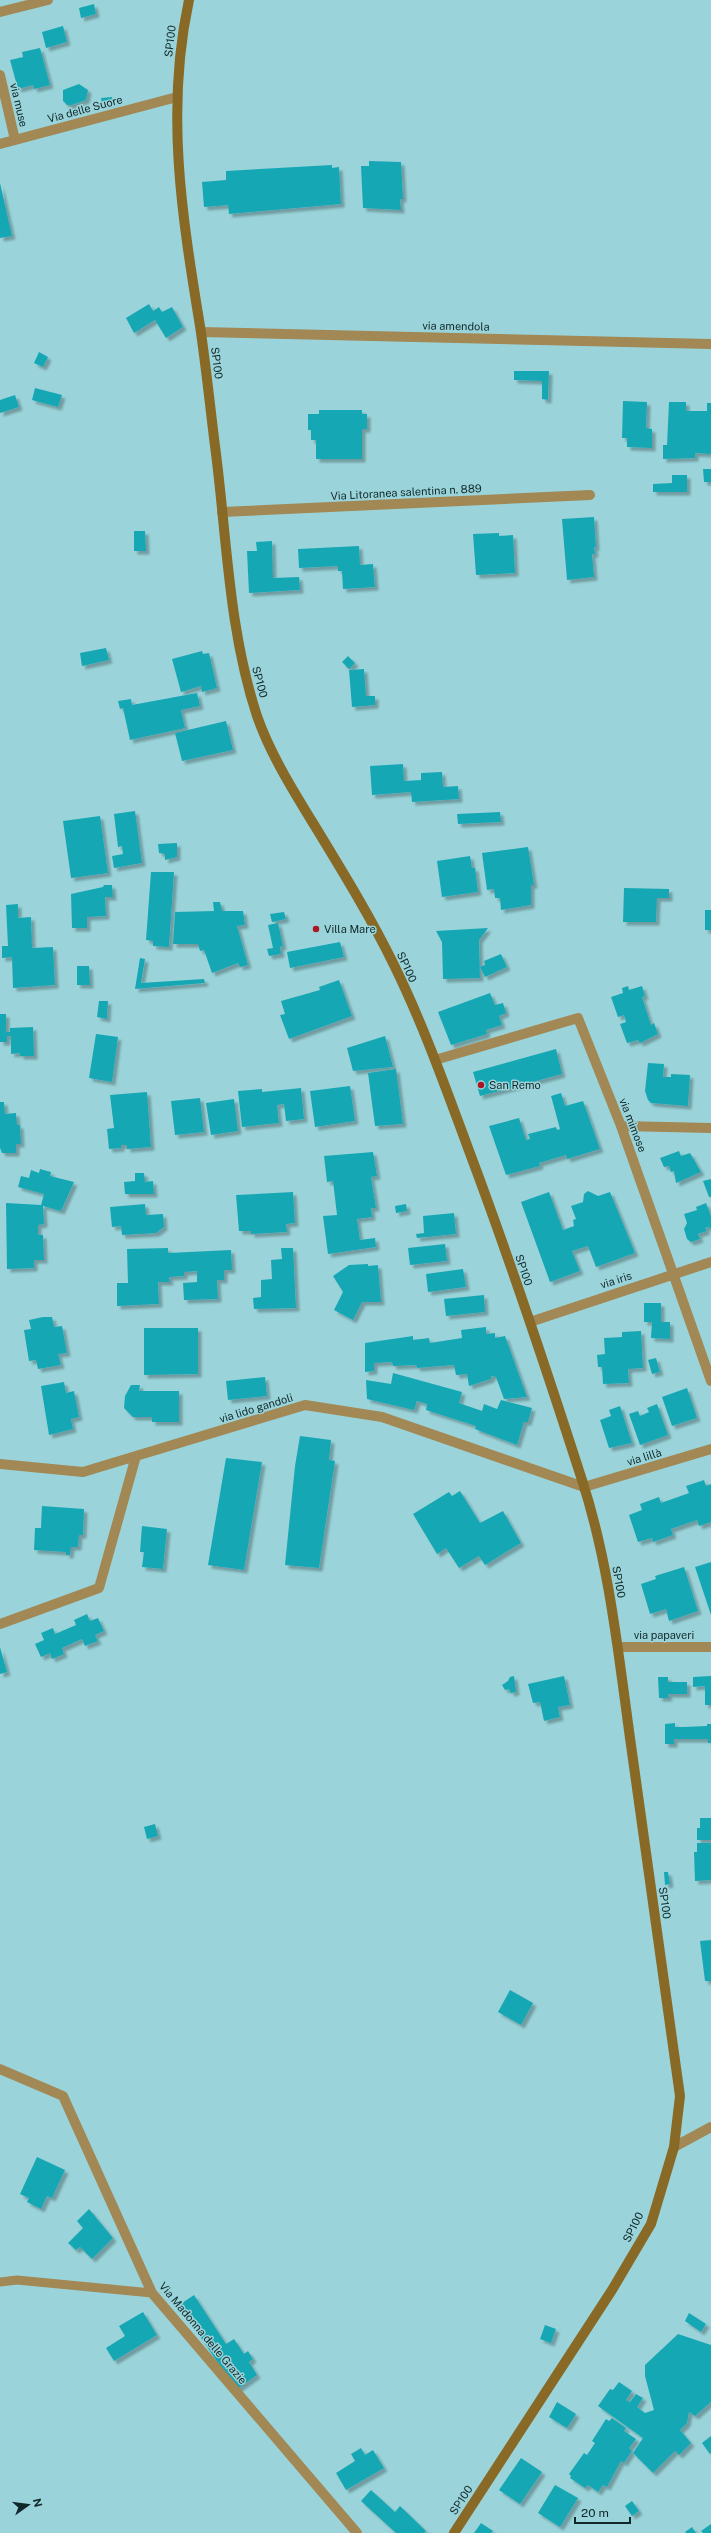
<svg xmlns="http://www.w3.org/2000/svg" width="711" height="2533" font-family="'Public Sans',sans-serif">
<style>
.building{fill:#17a7b4;filter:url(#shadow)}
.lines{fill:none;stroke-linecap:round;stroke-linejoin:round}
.lane{stroke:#a28854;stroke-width:9}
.street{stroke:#a28854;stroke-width:10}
.secondary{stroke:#886a26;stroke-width:10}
.poi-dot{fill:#ab1723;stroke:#9ad4da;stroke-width:1.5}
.labels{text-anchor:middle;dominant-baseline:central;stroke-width:3;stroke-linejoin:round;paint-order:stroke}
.street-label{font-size:11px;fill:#10282a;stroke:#9ad4da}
.poi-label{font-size:11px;fill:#10282a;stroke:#9ad4da;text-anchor:start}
</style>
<defs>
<filter id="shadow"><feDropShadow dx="3.5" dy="3.5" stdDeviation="1" flood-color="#0004"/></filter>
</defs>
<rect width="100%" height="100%" fill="#9ad4da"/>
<!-- building -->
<path class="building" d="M94,4l2,10 -15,4 -2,-10z
M63,26l4,16 -21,6 -4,-16z
M40,48l10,37 -16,4 -1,-4 -15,4 -8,-29 13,-3 -1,-5z
M79,84l9,6 -2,10 -14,5h-5l-4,-4v-11z
M112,97l1,5 -11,2 -1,-6z
M369,161l32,1 2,37h-3l1,11 -38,-2 -2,-42h8z
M332,165v3l7,-1 2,37 -112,10 -1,-9 -24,2 -2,-25 24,-2v-9z
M0,183l12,53 -12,2z
M149,304l4,7 6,-4 3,5 10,-5 11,20 -17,11 -11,-18 -21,13 -8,-15z
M39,352l9,5 -5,10 -9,-4z
M514,371h35l-1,29 -6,-1v-18l-28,-1z
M35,388l27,7 -4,12 -26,-7z
M15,395l4,12 -19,6v-13z
M623,401l24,1 -1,26 6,1v19l-25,-1v-9h-5z
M669,402h17v9h21v-8h4v51l-16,-1v5l-32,1v-14h4z
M319,410h43v4h5v15h-5v30h-46v-19h-5v-10h-3v-16h11z
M703,469h8v13h-7z
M672,475h15v17h-34v-8l19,-1z
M594,517l2,30h-2l1,7h-3l2,23 -27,3 -5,-61z
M134,531h11l1,20h-12z
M499,533v3l14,-1 2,38 -39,2 -3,-41z
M272,541l1,37 26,-1 1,13 -51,3 -2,-42h10l-1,-9z
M359,546l1,19 13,-1 2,23 -32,2 -1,-18h-4v-5l-39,2 -1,-19z
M106,648l3,12 -27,6 -2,-13z
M202,651l1,3 6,-1 8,35 -15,4 -1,-6 -20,6 -9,-33z
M348,656l7,7 -6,6 -7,-7z
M364,669l2,27h9v9l-23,2 -3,-37z
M197,693l3,13 -19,4 4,18 -55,12 -7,-32 -3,1 -2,-8 13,-2 1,6z
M226,721l7,29 -51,11 -7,-28z
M403,764l1,17 17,-1v-7l21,-1 1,15 15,-1 1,13 -47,3 -1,-10 -39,3 -2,-29z
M135,811l7,52 -28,5 -2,-12 11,-2 -1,-8 -4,1 -4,-33z
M500,812l1,10 -43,2 -1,-10z
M100,816l8,57 -37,5 -8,-57z
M177,843v14l-12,3v-6l-6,-1 -1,-9z
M528,847l6,38h-3v20l-30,5 -1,-12h-5l-1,-9 -7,1 -5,-37z
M470,856l2,12h3l3,24 -36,5 -5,-36z
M151,872h23l-5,75 -16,-1v-5l-7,-1z
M104,885h8l1,12h-8l1,19 -19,1v11h-15l-1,-34 32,-7z
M624,888l45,1v9h-12l-1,24h-33z
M213,902h7l2,9h21l2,14 -8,1 11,39 -8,2 -2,-4 -26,10 -8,-23 -4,1 -2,-7h-25l2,-32 39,-1z
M18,904v14l13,-1 1,31 21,-1 2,38 -42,3 -1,-31 -10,1v-12h6l-2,-41z
M705,910h6v20h-6z
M284,912l2,7 -14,3 -2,-8z
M278,923l5,23 -3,1 1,7 -12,2 -2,-7 6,-1 -5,-23z
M488,928l-9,12 1,38 -37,1 -1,-37 -6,-11z
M340,942l4,15 -54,11 -3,-16z
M501,954l6,13 -22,10 -5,-10 5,-2 -1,-4z
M140,958l5,1 -4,24 63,-4 1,4 -70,6z
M77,966h12l1,19h-13z
M339,980l13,36 -63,23 -9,-24 5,-1 -4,-13 39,-11 -1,-3z
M628,986l1,4 13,-4 3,10 -3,1 9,28 3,-2 4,11 -18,9 -2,-3 -11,3 -7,-19 6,-2 -2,-7 -6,2 -7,-20 12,-4 -1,-5z
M490,993l5,12 8,-2 3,10 -7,3 3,9 -16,5 1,4 -36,11 -13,-33z
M99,1001h9l-1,18 -10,-2z
M0,1014h6v18h4v-4l23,-1 1,29h-14v-3l-9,1v-18h-4v6h-7z
M96,1034l22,3 -6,45 -23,-4z
M385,1036l8,31 -40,4 -6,-23z
M556,1049l6,25 -82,22 -7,-24z
M648,1063l16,1 -1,13h8v-3l19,1 -2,31 -37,-3 -3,-3 -3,-9z
M396,1069l7,55 -28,2 -7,-53z
M350,1086l5,35 -40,6 -5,-36z
M301,1088l3,31 -18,2 -2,-17 -7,1 2,18 -37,4 -4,-36 24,-2v3z
M147,1092l4,55 -24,2v-4h-6v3l-12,1 -2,-20 7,-1 -4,-33z
M561,1093l4,13 18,-5 17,48 -33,10 -1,-4 -27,8 1,3 -34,9 -17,-49 30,-8 7,22 4,-1 -2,-5 28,-7 1,3 3,-1 -9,-33z
M200,1098l4,34 -29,3 -4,-34z
M234,1099l4,32 -27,4 -5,-32z
M0,1102h4l1,12 11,-1 1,12h3l1,19h-5v9h-14l-2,-5z
M679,1151l2,5 9,-3 11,19 -25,11 -2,-12 -3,1 -2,-6 -5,1 -4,-9z
M373,1152l4,24 -6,1 5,31h-5l1,9 -15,2 3,21 15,-2 1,9 -48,7 -5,-38 14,-1 -4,-34 -6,1 -3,-26z
M40,1169l11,3 -1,4 24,6 -13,29 -18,-5 1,18 -6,1v10h5l1,25h-10v8l-27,1 -1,-66 35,2 3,-11 -26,-7 3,-11 8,2 2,-8 8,3z
M135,1173h9l1,9 8,-1 1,13h-29l-1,-12 11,-1z
M711,1179v18h-2l-6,-16z
M588,1191l10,5 12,-4 25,61 -39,14 -8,-21 -16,5 8,20 -30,11 -29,-80 28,-10 14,38 11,-4 -1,-6 3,-1 -5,-13 12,-4 1,-8z
M293,1192l2,31 -9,1 1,8 -36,2v-3h-12l-3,-36z
M706,1203l5,13v13l-2,-2 -4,1 2,3 -9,3 2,5 -9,3 -4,-3 -3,-10 3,-6 -3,-9 13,-4 -1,-3z
M145,1204l1,11 17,-1 1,13 -8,6 -34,2 -1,-9 -9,1 -2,-20z
M406,1204l1,7 -11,2 -1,-7z
M454,1213l2,21 -39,4 -1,-4 8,-1 -1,-17z
M445,1244l2,17 -37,4 -2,-17z
M168,1248v5l63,-3 1,20h-8v10h-7l1,19 -34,1 -1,-17 14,-1v-11l-13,1v4l-15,1 1,5h-12l1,22 -42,2v-23h11l-1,-34z
M281,1248h12l3,60 -42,1 -1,-11 8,-1v-17l11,-1 -1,-19 11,-1z
M368,1264v2l10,-1 3,37h-19l-9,18 -19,-10 9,-18 -10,-16 16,-11z
M463,1269l3,18 -38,5 -2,-18z
M484,1295l1,17 -39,4 -2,-17z
M644,1303h17v19h9v17l-19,-1 1,-16h-8z
M43,1317h9l2,10 8,-1 5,27 -9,1 3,11 -23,4 -2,-9 -7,1 -5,-31 7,-1 -2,-9z
M486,1327v7l9,-1v5l10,-2 22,61 -23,2 -8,-22 -5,-1v3l-22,7 -2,-12 -11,1 -2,-10 -37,3 -1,-3 -23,1 -1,-4 -18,1v8l-9,1v-29l48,-7v4l16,-2 1,5 32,-5 -1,-8z
M144,1328h54v46l-54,1z
M641,1331l2,37 -15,1 1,14 -26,1 -1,-17h-4l-1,-12 8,-1 -1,-16 18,-1v-5z
M656,1358l4,14 -8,2 -4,-14z
M393,1373l69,19 -3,11 23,8 2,-7 13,5 4,-9 31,8 -4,14h-4l-7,23 -42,-16 1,-3 -50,-16 1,-6 -10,-3 -3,9 -47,-11 -1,-19 25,4z
M265,1377l2,19 -39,4 -2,-19z
M64,1382l2,11 8,-2 5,26 -8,2 2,10 -24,6 -8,-49z
M131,1385h9l-1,6h40v31h-27v-5h-19l-9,-9 1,-12z
M687,1388l10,30 -25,8 -10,-29z
M657,1404l11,31 -28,10 -11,-31 9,-3 2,5 9,-4 -2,-4z
M620,1406l12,37 -23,5 -9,-28 11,-4 -2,-6z
M300,1436l31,4 -2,20 6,1 -16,107 -34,-3 10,-99z
M226,1458l36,4 -18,108 -36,-5z
M704,1480l2,6 5,-2v38l-12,4 -2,-6 -26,9 2,6 -20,7 -1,-4 -14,4 -9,-27 13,-5 -2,-6 19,-7 2,6 28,-10 -3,-7z
M460,1491l20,32 23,-12 18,32 -36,22 -6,-9 -20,12 -13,-20 -9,6 -24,-40 36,-22 3,4z
M42,1506l42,3 -1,26h-4l-1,12h-7l-1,8h-4v-3l-32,-2 1,-22h6z
M142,1526l25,3 -4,40 -21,-2 2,-15h-4z
M711,1562v53l-16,-48z
M684,1567l14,44 -29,10 -3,-12 -16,5 -9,-30 15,-5 -1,-3z
M87,1614l3,7 8,-3 6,13 -9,4 3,6 -13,5 -3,-7 -20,9 2,6 -12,5 -2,-6 -9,4 -6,-13 9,-4 -3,-7 12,-5 2,6 21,-9 -2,-5z
M0,1647l7,25 -7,2z
M514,1676l2,16 -5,1 -2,-4 -4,1 -3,-5 6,-4 2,-4z
M564,1676l6,29 -12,2 2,10 -16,4 -4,-19 -7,1 -5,-19z
M711,1676v29h-6v-19l-12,1v-10z
M658,1677h10v5h19v12h-19l1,4h-10z
M675,1723v4h8l24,-1v-2h4v19h-3v-4h-34v5h-9v-20z
M700,1818h11v22h-14v-12h3z
M155,1824l3,12 -11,3 -3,-12z
M697,1843h14v37l-16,1 -1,-29h3z
M664,1872h4l2,12 -5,1z
M711,1940v41h-6l-5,-40z
M510,1990l23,13 -12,22 -23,-13z
M37,2157l28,13 -13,28 -5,-2 -6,13 -14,-7 2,-4 -9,-4z
M89,2209l24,29 -21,21 -12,-12 -4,3 -8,-7 15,-15 -6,-7z
M194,2295l32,49 8,-5 10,15 4,-3 5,8 -4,3 8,13 -21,15 -57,-85z
M143,2312l14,23 -43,26 -8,-13 19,-12 -6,-10z
M689,2313l17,11 -5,8 -16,-11z
M545,2325l11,4 -5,14 -11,-4z
M678,2334l33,11v8l-6,-2 6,2v49l-16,14 -6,-4 -2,11 -7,7 11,13 -12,12 -4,-4 -22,22 -20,-20 10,-15 -45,-32 12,-17 3,1 6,-8 13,9 -6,9 4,2 6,-8 7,4 -6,9 8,6 9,-3 -9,-34v-11z
M557,2402l19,12 -9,14 -18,-11z
M612,2418l14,10 -2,3 12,8 -7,9 3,3 -8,12 -3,-2 -14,26 -4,-2 -5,7 -10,-7 -3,3 -15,-10 1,-2 -2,-2 15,-21 3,2 8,-12 -3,-2 14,-22 3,2z
M711,2436v17l-1,1 -8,-11z
M361,2448l4,7 8,-5 11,18 -38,22 -10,-17 19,-12 -4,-7z
M521,2458l21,14 -22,32 -21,-14z
M555,2485l23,13 -18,29 -22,-14z
M371,2490l24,22 5,-6 26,25 -2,2h-28l-35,-32z
M632,2501l7,10 -7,5 -7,-10z
M481,2523l12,8 -2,2h-17z
M711,2524v9h-8l-2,-2z
M692,2527l4,6h-10l-1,-1z"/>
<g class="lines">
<!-- lane -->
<path class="lane" d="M0,2282l17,-2 135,13"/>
<!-- street -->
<path class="street" d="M0,12l48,-12
M0,75l15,65
M0,144l177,-47
M201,332l510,12
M222,512l368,-17
M435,1060l143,-42 43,108 90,255
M621,1126l90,2
M530,1322l181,-60
M0,1464l83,8 222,-67 77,12 202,70 127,-38
M0,1624l99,-36 37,-132
M618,1647h93
M0,2069l63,27 89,197 205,240
M674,2147l37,-20"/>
<!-- secondary -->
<path class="secondary" d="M189,0c-24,111 -7,216 11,326 6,40 10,80 15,120 12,90 13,182 42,270 13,37 35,73 56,107 28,46 57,93 81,142 29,59 51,121 74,183 41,109 78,220 114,332 27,83 36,171 48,258 17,119 33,239 50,358l-6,51 -23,77 -39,66 -158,243"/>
</g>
<!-- markers -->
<g class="poi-dot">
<circle cx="316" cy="929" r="4"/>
<circle cx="481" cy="1085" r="4"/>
</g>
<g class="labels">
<!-- street labels -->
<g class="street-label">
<text transform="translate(170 41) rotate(-83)">SP100</text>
<text transform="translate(19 105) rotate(77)">via muse</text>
<text transform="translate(85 109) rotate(-15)">Via delle Suore</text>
<text transform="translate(456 326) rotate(1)">via amendola</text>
<text transform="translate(217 363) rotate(83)">SP100</text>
<text transform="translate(406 492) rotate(-3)">Via Litoranea salentina n. 889</text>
<text transform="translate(260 682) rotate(75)">SP100</text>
<text transform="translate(407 967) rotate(65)">SP100</text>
<text transform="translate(633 1125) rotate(69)">via mimose</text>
<text transform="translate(524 1270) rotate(71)">SP100</text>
<text transform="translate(616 1280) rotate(-18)">via iris</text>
<text transform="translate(256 1408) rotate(-17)">via lido gandoli</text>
<text transform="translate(644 1457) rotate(-17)">via lillà</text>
<text transform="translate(619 1582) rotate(80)">SP100</text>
<text x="664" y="1635">via papaveri</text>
<text transform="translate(665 1903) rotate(82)">SP100</text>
<text transform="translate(633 2227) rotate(-63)">SP100</text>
<text transform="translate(203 2333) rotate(50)">Via Madonna delle Grazie</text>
<text transform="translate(461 2500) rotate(-57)">SP100</text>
</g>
<!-- poi labels -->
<g class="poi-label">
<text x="324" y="929">Villa Mare</text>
<text x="489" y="1085">San Remo</text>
</g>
</g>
<!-- north arrow -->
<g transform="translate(28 2505) rotate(76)" stroke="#9ad4da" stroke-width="3" paint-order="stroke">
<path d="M0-3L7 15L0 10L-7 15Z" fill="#10282a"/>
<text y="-6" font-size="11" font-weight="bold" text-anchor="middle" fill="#10282a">N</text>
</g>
<!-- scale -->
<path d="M575 2517v6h55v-6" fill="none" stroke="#10282a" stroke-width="2"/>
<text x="581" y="2517" font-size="12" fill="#10282a" stroke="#9ad4da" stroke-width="3" paint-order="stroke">20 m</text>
</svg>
